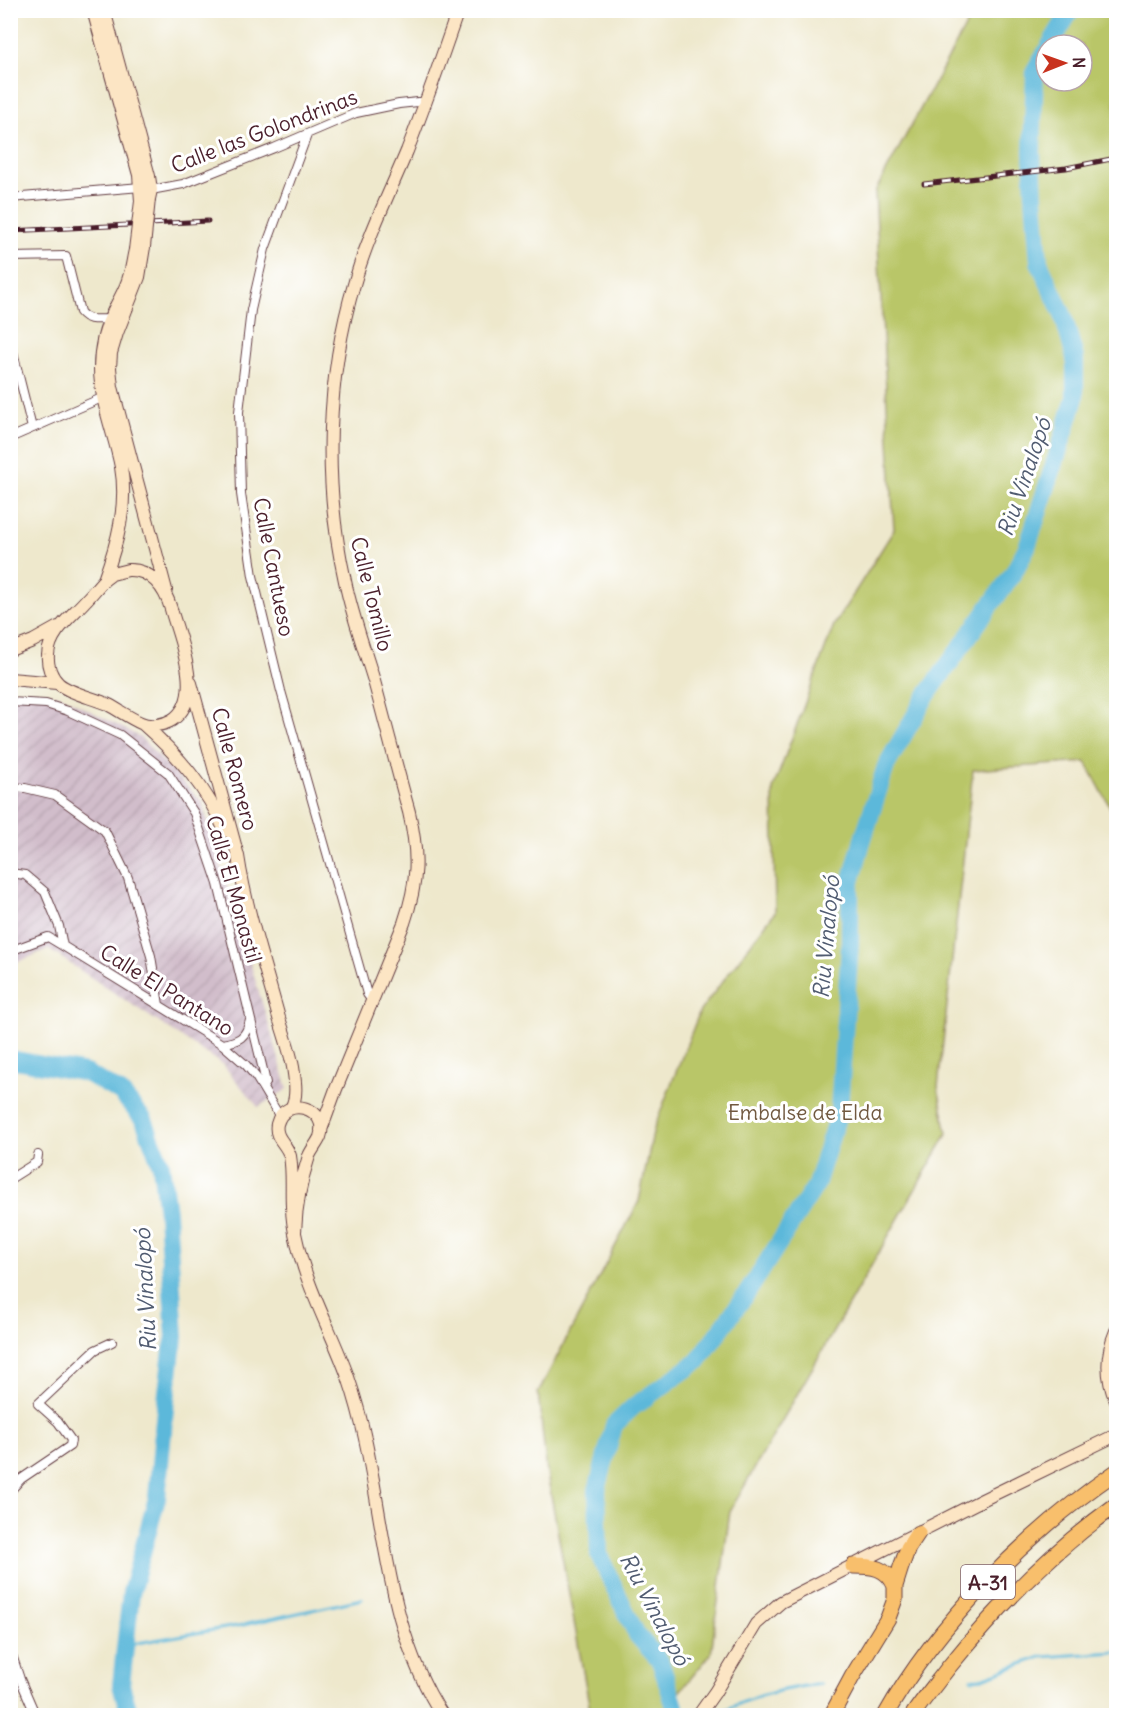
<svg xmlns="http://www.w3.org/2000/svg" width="1127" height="1726" font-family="Delius,sans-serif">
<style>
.industrial{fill:url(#industrial-furrows)}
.green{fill:#b9c668;stroke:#82724a;stroke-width:1.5;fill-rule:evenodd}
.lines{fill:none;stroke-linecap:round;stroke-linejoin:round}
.stream{stroke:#5cb8da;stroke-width:3}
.river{stroke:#5cb8da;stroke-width:18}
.street-casing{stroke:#633d43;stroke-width:10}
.secondary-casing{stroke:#633d43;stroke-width:14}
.highway-casing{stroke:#633d43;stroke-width:17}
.street{stroke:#fff;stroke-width:8}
.secondary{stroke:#fce5c4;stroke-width:12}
.highway{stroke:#f8bf6c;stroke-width:15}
.rail-casing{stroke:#4a1f2b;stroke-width:5}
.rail{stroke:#fff;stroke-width:3;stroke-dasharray:9;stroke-linecap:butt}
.secondary-bridge-casing{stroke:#633d43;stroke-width:14;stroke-linecap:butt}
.secondary-bridge{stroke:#fce5c4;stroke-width:12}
.labels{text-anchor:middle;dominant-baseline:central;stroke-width:6;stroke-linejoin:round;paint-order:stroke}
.shield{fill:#fff;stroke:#80626b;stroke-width:1.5}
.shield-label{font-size:20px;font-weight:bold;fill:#4a1f2b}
.street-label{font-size:21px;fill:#4a1f2b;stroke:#fff}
.park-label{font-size:21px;fill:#715940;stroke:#fff}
.water-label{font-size:22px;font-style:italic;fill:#515c71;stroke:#fff}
</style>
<defs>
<pattern id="industrial-furrows" width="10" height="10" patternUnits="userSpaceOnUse" patternTransform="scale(1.5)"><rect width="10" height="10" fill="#d1bdcb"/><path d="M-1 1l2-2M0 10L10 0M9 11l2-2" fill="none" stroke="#b5a2ae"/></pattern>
</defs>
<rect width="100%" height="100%" fill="#fff"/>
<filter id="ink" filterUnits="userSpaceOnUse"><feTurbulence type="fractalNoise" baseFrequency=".0167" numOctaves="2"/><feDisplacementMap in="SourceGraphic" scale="12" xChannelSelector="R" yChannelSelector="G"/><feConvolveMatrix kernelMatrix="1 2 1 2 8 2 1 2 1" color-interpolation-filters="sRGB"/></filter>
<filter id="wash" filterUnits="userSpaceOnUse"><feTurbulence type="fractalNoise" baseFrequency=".008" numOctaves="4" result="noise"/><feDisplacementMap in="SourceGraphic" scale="24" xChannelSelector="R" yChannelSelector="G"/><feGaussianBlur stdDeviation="1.35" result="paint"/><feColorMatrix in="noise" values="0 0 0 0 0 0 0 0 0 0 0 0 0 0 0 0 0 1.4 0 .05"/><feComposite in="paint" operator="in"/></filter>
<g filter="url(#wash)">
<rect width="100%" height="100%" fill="#eee8cc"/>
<!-- industrial -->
<path class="industrial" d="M11,693l49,2 80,42 62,65 86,287 -30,18 -35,-42 -175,-116 -37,16z"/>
<!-- green -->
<path class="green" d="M974,11h142v807l-30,-56 -113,8 -35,317 9,47 -217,377 -19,143 -51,61h-69l-44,-242 -9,-80 101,-192 15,-73 46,-117 75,-99 -2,-123 61,-164 60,-95 -19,-338zM1046,45h36v36h-36z"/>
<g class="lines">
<!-- stream -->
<path class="stream" d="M125,1645l118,-20 119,-26
M972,1679l10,-1 59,-21 75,-5
M714,1716c33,-19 69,-28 106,-32"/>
<!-- river -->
<path class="river" d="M1050,45l21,-35
M10,1059l76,14 35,20 23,27 17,45 6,48 8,124 -3,13 -7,59 -8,89 -26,95 -10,92 9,31
M678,1716l-18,-55 -23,-26 -38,-80 -2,-65 17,-65 19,-18 65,-46 49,-68 69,-108 23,-74 11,-166v-59l12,-44 24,-76 39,-68 89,-126 13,-25 37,-113 11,-36v-40l-12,-43 -24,-53 -5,-65 -2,-45 3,-82 11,-18"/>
</g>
</g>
<g filter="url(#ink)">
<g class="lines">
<!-- street casing -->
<g class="street-casing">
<path id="street" d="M307,135l-42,114 -14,61 -12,102 2,82 12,82 28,115 86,303 5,7
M151,190l32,-6 91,-36 82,-35 43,-9 19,-2h7
M10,198l131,-11
M10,257l56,-1 14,56c8,10 18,7 30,7
M10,340l22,88
M10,438l94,-41
M10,702l36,2 22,7 52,24 48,38 26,40 24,71 46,190 2,9 -3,5
M10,787l15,1 30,7 50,36 23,47 23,78 8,49
M10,873l15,2 20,17 14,34 4,20
M10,951l38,-14 15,9 159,98 24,21 10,12 24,40
M222,1044c17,-3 24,-6 28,-24
M10,1179l27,-17 1,-7
M10,1491l11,-12 49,-33 1,-6 -13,-18 -20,-18 57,-54 17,-8
M10,1649l10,30 16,37"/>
</g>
<!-- secondary casing -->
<g class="secondary-casing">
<path id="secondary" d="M93,10l46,165 2,26
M104,10l45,166 2,14 -2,9
M144,247l-5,30 -22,56 -6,20 -1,15 2,19 54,203
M128,570c23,-1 37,18 43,39 8,30 35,89 1,111 -8,5 -22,7 -31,3 -11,-5 -21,-12 -32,-18 -14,-7 -38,-11 -50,-21 -8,-7 -12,-19 -11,-29 1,-23 24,-39 38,-55 6,-6 12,-14 18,-20l8,-6z
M104,580c13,-36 24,-74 17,-113 -6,-32 -21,-65 -21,-99 0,-20 5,-40 14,-58 5,-11 12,-21 15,-33 3,-9 4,-19 6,-27
M10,650l23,-9 25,-14
M10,679l47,4
M191,683l47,173c8,54 27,110 41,162 5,16 11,33 14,49 2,13 5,30 -2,41
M143,724c35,31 64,64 82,107
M321,1130l15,-41 68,-166c14,-41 15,-68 5,-111 -12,-43 -23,-87 -35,-131 -10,-33 -22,-66 -29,-100 -22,-98 -19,-203 10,-300 13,-45 34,-87 52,-130 18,-46 35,-94 51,-141
M295,1232c1,-25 6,-52 14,-76 3,-7 8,-12 11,-19 10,-29 -35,-43 -43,-13 -3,14 10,20 13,32 3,17 1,33 2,50 0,12 2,24 5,36 10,47 35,90 51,135 39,111 28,237 95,339
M1116,1331c-10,23 -10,47 0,70
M698,1716l17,-24 41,-68 25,-22 201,-102 134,-65"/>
</g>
<!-- highway casing -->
<g class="highway-casing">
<path id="highway" d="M853,1566c19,0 34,1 42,20
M831,1716l21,-39 36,-59 7,-19v-13l6,-19 7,-19 10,-15
M885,1716c52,-93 144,-185 231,-244
M912,1716c11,-17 24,-32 36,-48 50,-62 104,-117 168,-163"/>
</g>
<!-- street -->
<use href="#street" class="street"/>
<!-- secondary -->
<use href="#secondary" class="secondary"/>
<!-- highway -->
<use href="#highway" class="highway"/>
<!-- rail casing -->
<g class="rail-casing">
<path id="rail" d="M924,184l142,-16 50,-10
M10,231l198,-10"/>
</g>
<!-- rail -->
<use href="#rail" class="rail"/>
<!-- secondary-bridge casing -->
<g class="secondary-bridge-casing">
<path id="secondary-bridge" d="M144,247l5,-48
M135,250l6,-49"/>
</g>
<!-- secondary-bridge -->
<use href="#secondary-bridge" class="secondary-bridge"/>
</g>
</g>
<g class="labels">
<!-- shield labels -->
<rect class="shield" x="961" y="1565" width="54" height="34" rx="4.5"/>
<g class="shield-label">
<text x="988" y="1582">A-31</text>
</g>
<!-- street labels -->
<g class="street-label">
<text transform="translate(264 131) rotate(-21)">Calle las Golondrinas</text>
<text transform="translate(274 567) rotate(79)">Calle Cantueso</text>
<text transform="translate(372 594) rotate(76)">Calle Tomillo</text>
<text transform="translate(235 769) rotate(75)">Calle Romero</text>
<text transform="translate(234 889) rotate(74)">Calle El Monastil</text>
<text transform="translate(167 990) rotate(32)">Calle El Pantano</text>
</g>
<!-- park labels -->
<g class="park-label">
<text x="805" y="1112">Embalse de Elda</text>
</g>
<!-- water labels -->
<g class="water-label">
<text transform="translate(1024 477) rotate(-71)">Riu Vinalopó</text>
<text transform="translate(826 937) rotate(-85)">Riu Vinalopó</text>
<text transform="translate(145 1290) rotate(-93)">Riu Vinalopó</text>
<text transform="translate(655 1609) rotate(62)">Riu Vinalopó</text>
</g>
</g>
<!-- margin -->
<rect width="1127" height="1726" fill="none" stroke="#fff" stroke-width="36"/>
<!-- north arrow -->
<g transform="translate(1064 63) rotate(89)"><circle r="28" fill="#ffffff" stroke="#b7a5aa" stroke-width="1.5"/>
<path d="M0-4.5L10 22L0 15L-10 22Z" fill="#c8321e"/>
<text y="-9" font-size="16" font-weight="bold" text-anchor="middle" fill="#4a1f2b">N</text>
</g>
</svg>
